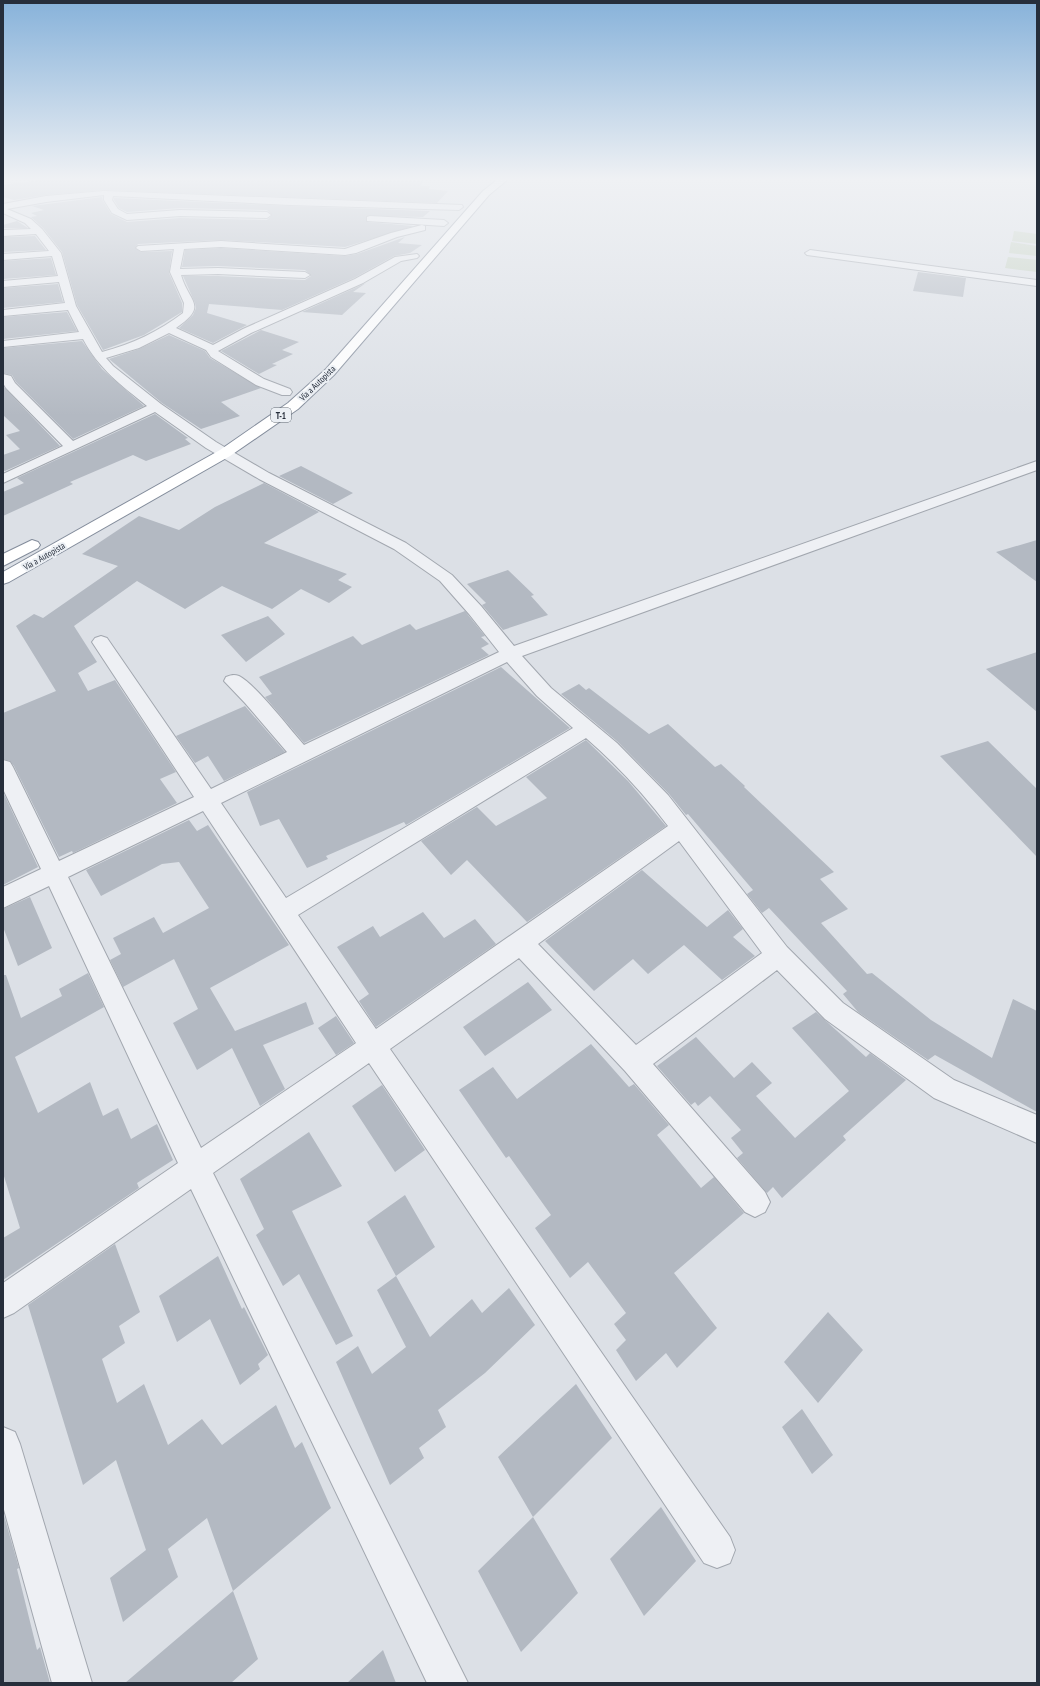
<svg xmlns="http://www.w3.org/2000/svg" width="1040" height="1686" font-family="'PT Sans Narrow',sans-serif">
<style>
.green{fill:#c2cfbd}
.building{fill:#b3b9c2}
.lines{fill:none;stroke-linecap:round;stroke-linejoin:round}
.minor-casing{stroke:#a2a7af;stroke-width:2}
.highway-casing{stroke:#848d9c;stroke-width:2}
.minor{fill:#eef0f4;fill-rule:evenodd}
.highway{fill:#fff;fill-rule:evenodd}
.labels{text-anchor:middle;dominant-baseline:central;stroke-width:4;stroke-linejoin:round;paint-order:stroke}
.far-street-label{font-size:9px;fill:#262e3b;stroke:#ebeff4}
.shield{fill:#ebeff4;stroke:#616872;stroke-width:1}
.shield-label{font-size:9px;font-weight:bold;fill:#262e3b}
</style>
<rect width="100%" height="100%" fill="#dce0e6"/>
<!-- green -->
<path class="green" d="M1014,231l23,3v10l-25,-3z
M1011,242l26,4v10l-28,-3z
M1008,257l29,3v12l-32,-4z"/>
<!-- building -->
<path class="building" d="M40,180l383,1 -2,5h9l-1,3 19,2 -11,12 -333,-13 -58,5 -32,5 -11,-3v-12z
M102,197l1,4 8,13 16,8 53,-4 87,2 5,-5 -5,-5 -87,-2 -53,4 -8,-4 -5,-8v-2l176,8 140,5 -7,6 -56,-1v6l47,4 -69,21 -124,-7 -83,4 -3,4 6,4 31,-1 -3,22 13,30v9l-38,23 -41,15 -26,-45 -15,-53 -19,-24 -12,-11 6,-1 -6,-3 13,-3 -12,-4z
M17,221l11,7h-25v-3z
M35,236l11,14 -43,2v-15z
M405,237l-7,6 24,2 -12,8 -16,3 -40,22 -72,32 -73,-6 -2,9 40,12 -34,18 -34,-15 14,-13 3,-7 -1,-5 -12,-27h35l87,4 6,-4 -6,-6 -87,-4 -36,1 3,-17 36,-2 124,8 12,-2z
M51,258l5,17 -53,4v-18z
M918,272l48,6 -3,19 -50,-6z
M366,283l-13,9 13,1 -24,22 -40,-3z
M58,284l5,18 -60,6v-20z
M67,312l10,19 -74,8v-22z
M261,330l38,12 -17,8 11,4 -21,10 5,1 -18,9 -38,-23z
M169,335l36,16 5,7 51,30 -40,14 19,14 -39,13 -39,-26 -53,-44 30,-10z
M82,341l20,28 42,37 -71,33 -57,-57 -4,-7 -9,-2v-25z
M3,386l57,60 -55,25 -2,-1v-15l17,-6 -14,-14 14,-4 -17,-16z
M155,414l33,24 -3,1 6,5 -45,17 -13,-6 -63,27 3,2 -70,32v-24l21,-9 -7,-5z
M301,466l52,27 -20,11 -54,-28z
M264,483l55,29 -55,31 83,31 -9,6 14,7 -23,16 -28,-14 -29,20 -50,-23 -37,23 -48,-28 -63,45 23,36 -19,11 10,18 27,-11 61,92 -16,7 17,24 -104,50 -1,-2 -13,6 -45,-91 -4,-5 -7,-2v-46l53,-22 -40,-65 18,-12 9,4 75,-52 -36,-12 57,-38 40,14 36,-23z
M1037,540v42l-41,-30z
M508,570l26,25 -3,1 17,19 -45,15 -21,-25 4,-2 -19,-19z
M465,611l20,25 -4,1 8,7 -8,4 8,7 -185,88 -39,-46 7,-3 -13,-17 94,-41 9,9 48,-21 6,6z
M268,616l17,18 -39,28 -25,-27z
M1037,652v60l-51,-43z
M501,667l69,61 -164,97 -2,-3 -78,34 2,3 -21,9 -28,-49 -19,7 -13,-34z
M579,684l7,6 3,-2 60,46 19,-10 47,43 6,-3 24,22 -1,1 90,85 -14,7 28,30 -27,14 46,51 5,-1 59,47 61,38 21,-59 24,12v101l-102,-57 -7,5 -70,-48 -15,-18 4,-3 -78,-83 -7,5 -15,-19 6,-4 -65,-76 -2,1 -17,-21 -51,-52 -57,-48z
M245,706l40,46 -61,29 -16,-25 -13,7 -19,-27z
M586,740l42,41 38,45 -139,96 -60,-62 -16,15 -30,-34 56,-34 19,19 51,-28 -21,-21z
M988,741l49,48v68l-97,-101z
M3,792l35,75 -35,18z
M189,820l8,11 11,-6 81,120 -79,43 25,43 71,-29 8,22 -51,21 22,44 -25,17 -28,-58 -35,22 -24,-47 25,-14 -24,-50 -51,28 -13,-27 11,-6 -8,-16 41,-21 9,16 46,-25 -30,-46 -17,2 -61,32 -15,-26z
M642,870l65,57 21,-17 15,19 -10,8 22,19 -33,24 -38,-35 -36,29 -15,-15 -39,32 -49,-50z
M30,897l22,51 -34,18 -15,-39v-18z
M423,912l21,26 31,-19 21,25 -120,83 -17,-26 10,-7 -32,-47 36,-21 7,11z
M88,973l16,34 -89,50 23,56 52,-31 13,34 15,-8 13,31 26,-15 16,36 -36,23 2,5 -136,92v-42l17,-10 -17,-55v-198h3l15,43 41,-22 -3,-7z
M528,982l24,28 -67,46 -22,-29z
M816,1012l50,45 4,-4 36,27 -63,56 3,4 -64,58 -9,-11 -6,6 -30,-35 6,-5 -12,-15 10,-8 -31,-34 -12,10 -3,-4 -4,3 -34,-39 39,-29 38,41 18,-16 20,21 -16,13 39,42 54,-47 -57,-63z
M336,1016l18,27 -18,12 -18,-27z
M591,1044l38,43 5,-3 35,41 -12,10 44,53 13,-11 30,36 -70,60 43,55 -40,40 -11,-15 -30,28 -20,-31 10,-10 -12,-16 12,-11 -38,-51 -18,16 -35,-50 16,-13 -42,-59 -3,2 -47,-68 34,-23 24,32z
M382,1085l43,65 -30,22 -43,-66z
M309,1132l33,54 -50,25 61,125 -17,9 -37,-71 -16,12 -27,-51 8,-6 -24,-50z
M405,1195l30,52 -39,29 -29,-54z
M115,1244l25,68 -21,14 6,17 -23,16 15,44 27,-19 24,61 34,-26 20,26 54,-40 19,43 7,-6 29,66 -98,83 -26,-73 -39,31 10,28 -55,45 -13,-44 36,-28 -30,-90 -33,25 -55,-180z
M218,1256l24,53 2,-2 24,48 -10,9 2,5 -20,16 -30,-66 -33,23 -18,-46z
M396,1276l34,61 42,-38 10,14 27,-25 26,37 -50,48 -47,37 8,17 -27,21 5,10 -34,27 -54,-123 22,-16 14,28 34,-27 -29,-57z
M828,1312l35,38 -45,53 -34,-41z
M576,1384l36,54 -79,79 -35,-60z
M802,1409l31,46 -21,19 -30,-47z
M661,1507l35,54 -52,55 -34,-57z
M3,1512l16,56 -2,1 20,81 3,-3 10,36h-47z
M533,1517l45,76 -57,59 -43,-81z
M233,1591l25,68 -27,24h-106z
M383,1650l13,33h-49z"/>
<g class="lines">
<!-- minor casing -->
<g class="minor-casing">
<path id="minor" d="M104,191l358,14 1,2 -4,3 -169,-5 -177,-9 -1,4 6,9 9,5 53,-4 87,2 4,3 -4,3 -87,-2 -53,4 -15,-7 -8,-13v-5l-58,7 -39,7 24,10 11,10 19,24 15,53 26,46c30,-8 56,-20 81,-39l1,-10 -14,-31 4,-23 -33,2 -5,-3 2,-2 83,-5 124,8 46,-16 31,-8 3,1v4l-28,7 -41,16 -11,2 -124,-8 -37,2 -4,20 38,-1 87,4 5,3 -5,3 -87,-4 -37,1c8,28 28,30 -5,53l37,17 30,-16 112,-50 40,-22 22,-3 2,2 -2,2 -16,3 -38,22 -112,50 -33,18 46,28 26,10 2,3 -2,3h-8l-26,-10 -45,-28 -5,-7 -37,-17 -30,15 -33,10 7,8 48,38 55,38 53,31 137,70 46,32 29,31 33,40 523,-185v9l-515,186 29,32 66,55 51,52 119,152 56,56 111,77 83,35v28l-103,-45 -109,-79 -48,-49 -124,94 112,128 5,10 -5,10 -10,5 -10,-5 -120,-141 -106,-113 -129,91 340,488 5,13 -5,13 -13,5 -13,-5 -335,-500 -156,110 255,510h-41l-236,-494 -177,124 -11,5v-35l175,-120 -129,-277 -46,22v-21l38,-18 -38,-80v-29l7,2 3,5 46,94 135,-64 -102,-155 3,-4 6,-2 6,2 104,151 76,-37 -42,-49 -21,-22 2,-4c5,-2 8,-3 13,-1 16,8 51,53 65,69l195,-93 -30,-38 -29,-33 -46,-32 -135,-70 -53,-31 -51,-36 -152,71v-9l60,-28 -57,-58 -3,-5v-9l8,2 4,7 58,58 74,-35c-26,-21 -48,-37 -64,-67l-80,8v-6l76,-9 -11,-22 -65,6v-6l62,-7 -6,-21 -56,5v-6l55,-5 -6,-20 -49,4v-6l46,-3 -13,-17 -33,2v-6l28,-1 -6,-6 -22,-10v-9l43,-8zM507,662l30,34 36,32 -287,170 -65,-95zM586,738c30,26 58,56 82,88l-292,203 -78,-114zM203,811l153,232 -155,105 -133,-271zM679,841l83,112 -126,92 -98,-101z
M370,216l74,4 4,3 -4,3 -77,-5v-4z
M810,250l227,30v6l-230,-31 -2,-2z
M3,1427l12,5 5,12 72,239h-40l-49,-177z"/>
</g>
<!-- highway casing -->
<g class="highway-casing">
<path id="highway" d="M497,180h10l-18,15 -155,180 -36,34 -68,47 -221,126 -6,2v-12l217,-122 68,-47 38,-34 157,-178z
M32,540l6,2 2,3 -2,3 -35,18v-12z"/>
</g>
<!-- minor -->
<use href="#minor" class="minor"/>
<!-- highway -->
<use href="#highway" class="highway"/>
</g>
<!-- sky -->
<linearGradient id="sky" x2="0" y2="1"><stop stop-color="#87b2da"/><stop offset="0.43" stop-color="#eff1f4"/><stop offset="1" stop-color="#eff1f4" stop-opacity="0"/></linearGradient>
<rect width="1040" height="416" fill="url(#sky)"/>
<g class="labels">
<!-- far-street labels -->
<g class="far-street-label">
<text transform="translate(317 383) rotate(-44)">Vía a Autopista</text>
<text transform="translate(44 556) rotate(-30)">Vía a Autopista</text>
</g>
<!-- shield labels -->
<rect class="shield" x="271" y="408" width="20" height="14" rx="3"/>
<g class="shield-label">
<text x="281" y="415">T-1</text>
</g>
</g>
<!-- border -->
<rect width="1040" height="1686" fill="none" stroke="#262e3b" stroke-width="8"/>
</svg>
